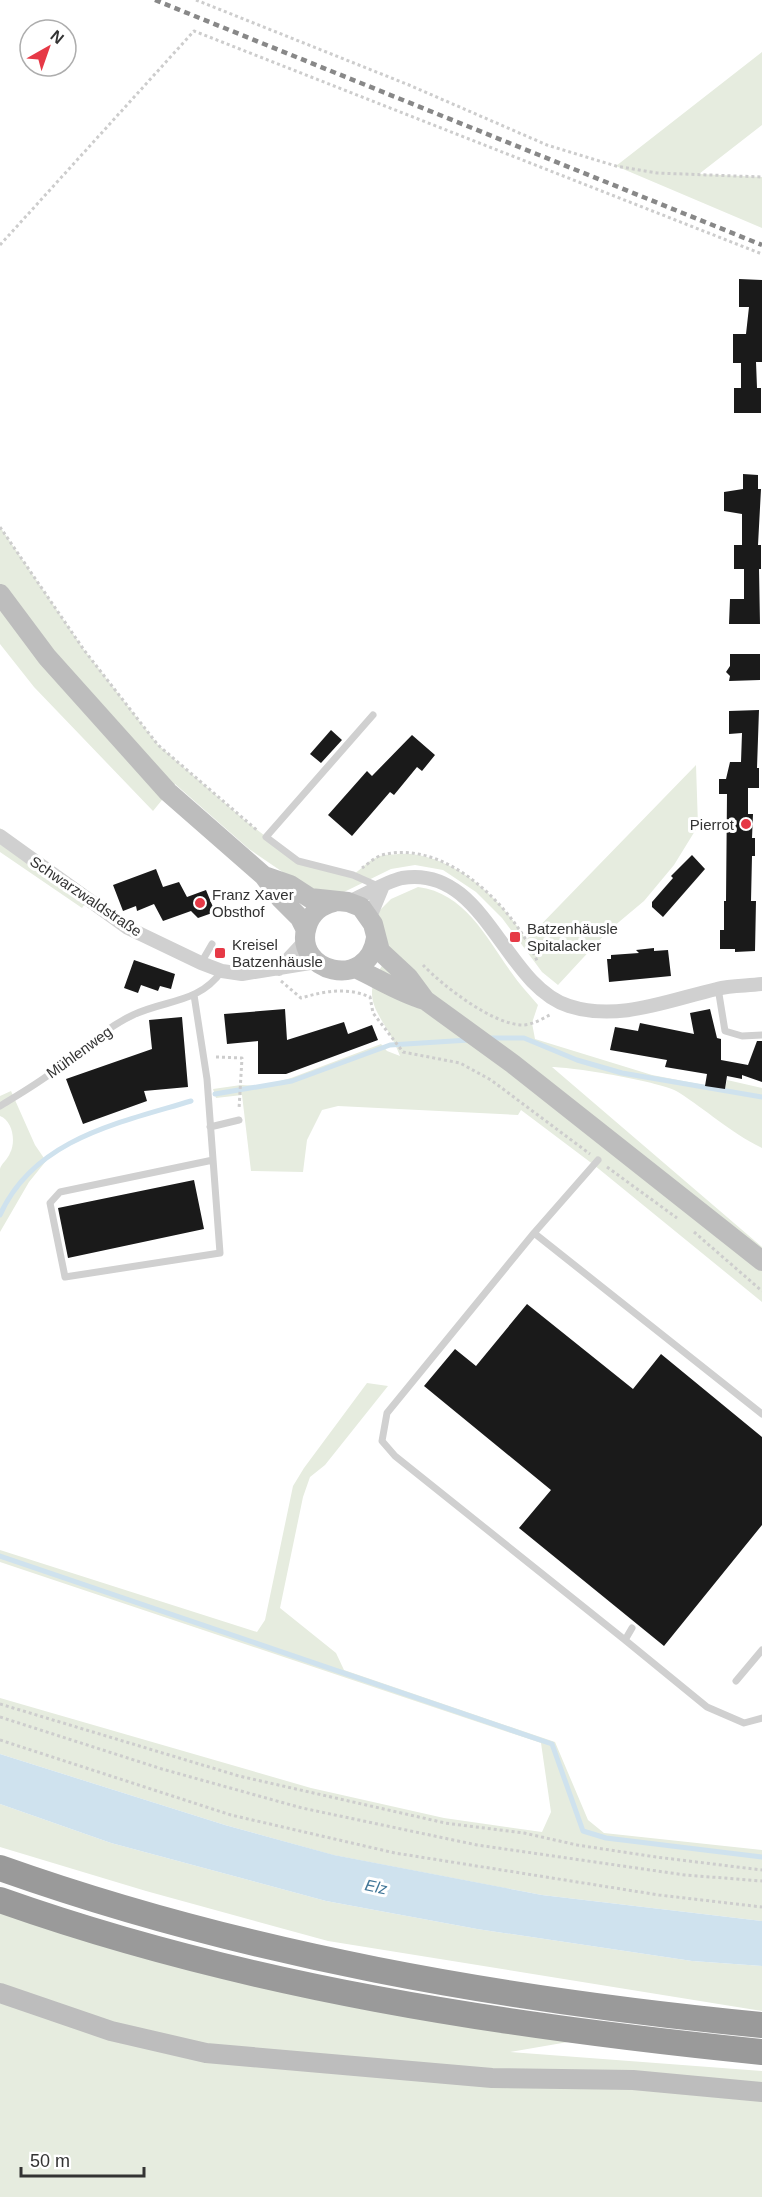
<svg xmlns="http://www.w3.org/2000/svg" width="762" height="2197" font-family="Helvetica,sans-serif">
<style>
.green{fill:#e6ecdf}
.water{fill:#cfe2ee}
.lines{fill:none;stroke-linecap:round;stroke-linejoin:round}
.stream{stroke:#cfe2ee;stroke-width:5}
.building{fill:#1a1a1a}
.path{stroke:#cdcdcd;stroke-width:3;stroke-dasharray:3 3;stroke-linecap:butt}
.lane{stroke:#d0d0d0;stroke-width:7}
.street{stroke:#d0d0d0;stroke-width:14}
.secondary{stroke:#bdbdbd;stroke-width:20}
.highway{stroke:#9a9a9a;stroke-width:26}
.rail{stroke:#888;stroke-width:4.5;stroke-dasharray:6 4.5;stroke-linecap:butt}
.poi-dot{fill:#e63946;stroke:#fff;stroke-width:2}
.labels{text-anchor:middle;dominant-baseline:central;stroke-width:6;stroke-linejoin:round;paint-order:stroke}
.poi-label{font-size:15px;fill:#333;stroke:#fff;text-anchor:start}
.street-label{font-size:15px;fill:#333;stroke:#fff}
.water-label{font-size:16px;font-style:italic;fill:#3f7597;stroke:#fff}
</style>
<rect width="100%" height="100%" fill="#fff"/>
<!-- green -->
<path class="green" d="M762,52v73l-63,49 63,3v51l-146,-62z
M0,527l84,123 74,95 90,78 50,38 55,14c8,-6 17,-16 27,-19 5,-2 12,-1 18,-2 53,-3 103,44 128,86l170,-175 2,61 -24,39 -30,36 -37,31 -49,53 -16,-13 -40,-54 -26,-26 -33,-22 -28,-5 -24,4 -47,23 -19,1 -19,-5 -57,-39 -74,-65 -22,27 -119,-124 -34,-43z
M0,828l92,66 -10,14 -82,-56z
M418,887c47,6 68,50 93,85 8,12 18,22 27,33l-6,18 3,16 117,36 73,14 2,-9 35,8v60c-34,-17 -54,-37 -84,-56 -15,-10 -105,-25 -126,-25l210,180v55l-168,-137 -73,-55 -3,5 -180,-9 -16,4 -15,30 -4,32 -52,-1 -9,-76 -26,3 -3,-9 28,-4 21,1 29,-8 90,-34 6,7 13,5c-16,-44 -49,-55 -9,-102l-13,-42 13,-13z
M11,1091l24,54 11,16 -17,21 -29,50c0,-19 0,-44 0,-63 1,-5 8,-10 10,-16 6,-11 3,-32 -10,-37v-20z
M367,1383l21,3 -63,79 -15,12 -7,20 -23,111 56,45 8,17 211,72 33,78 16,13 158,17v71l-220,-26 -209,-40 -108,-30 -225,-71v-56l311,90 133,30 98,14 9,-20 -10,-69 -541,-181v-12l257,82 8,-12 28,-134 11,-18z
M0,1804l111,39 215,58 151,28 215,32 70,5v45l-434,-70 -182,-50 -146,-44z
M0,1900l181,56 422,80 -93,16 252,19v126h-762z"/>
<!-- water -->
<path class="water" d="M0,1754l225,71 109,30 208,40 220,26v45l-70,-5 -215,-32 -151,-28 -215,-58 -111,-39z"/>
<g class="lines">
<!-- stream -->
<path class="stream" d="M487,1038h37l53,22 45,13 140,24
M215,1094l77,-13 98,-36 79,-5
M0,1215c34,-76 118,-92 191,-114
M0,1556l552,188 31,87 23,7 156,19"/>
</g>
<!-- building -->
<path class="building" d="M739,279l23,1v82h-6l1,26h4v25h-27v-25h7v-25h-8v-29h13l3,-27h-10z
M743,474l15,1v14h3l-3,56h3v24h-2l1,55h-31l1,-25h14v-30h-10v-24h8v-31l-18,-3v-19l19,-3z
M730,654h30v26l-31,1 1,-5 -4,-4 4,-6z
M759,710l-2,58h2v20h-11v26h5l-1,24h3v18h-3l-1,45h5l-1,50 -20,1v-3h-15v-19h4v-29h2l1,-107h-8v-15h7l4,-17h11l1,-29 -13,1v-23z
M331,730l11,10 -21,23 -11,-9z
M412,735l23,20 -13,16 -5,-4 -23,28 -4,-3 -38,44 -24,-21 39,-44 5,5z
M692,855l13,14 -42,48 -11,-10v-5l21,-24 -2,-2z
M156,869l7,18 16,-5 8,15 19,-7 9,22 -17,6 -7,-7 -28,10 -9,-17 -17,7 -1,-5 -13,5 -10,-26z
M654,948v3l14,-1 3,26 -62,6 -2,-23h4v-4l28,-2 -3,-3z
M134,960l41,14 -4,15 -11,-3 -2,5 -17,-6 -3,8 -14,-5z
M285,1009l2,31 57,-18 4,12 24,-9 6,15 -92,34h-28v-33l-31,3 -3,-30z
M710,1009l7,29 4,1v21l27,5 9,-24h5v41l-20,-7v4l-15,-3 -2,13 -20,-3 2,-12 -42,-7 2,-7 -57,-10 5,-23 23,4 2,-8 54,11 -4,-21z
M182,1017l6,70 -44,4 3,10 -64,23 -17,-45 86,-30 -3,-29z
M194,1180l10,49 -136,29 -10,-50z
M527,1304l106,85 28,-35 101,83v88l-98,121 -145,-118 32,-38 -127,-104 31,-37 21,17z"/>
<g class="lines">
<!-- path -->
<path class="path" d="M196,0l213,85 138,60 69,21 41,7 105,4
M0,245l194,-214 568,223
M0,527l84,123 74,95 100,86
M362,868c6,-4 13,-11 20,-13 65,-17 133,54 156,108
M423,965c20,21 69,59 99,60 11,0 21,-7 30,-11
M281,981l20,17c24,-7 46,-11 69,-1l3,16 30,39 57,11 31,17 99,74
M216,1057l26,1 -3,51
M607,1167l70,51
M694,1232l68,59
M0,1704l239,72 206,47 79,10 53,12 79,12 106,13
M0,1717l162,52 140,39 175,37 208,30 77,6
M0,1740l231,75 164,38 264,42 103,12"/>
<!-- lane -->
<path class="lane" d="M373,715l-107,122 32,24 55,14 27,12
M201,963l11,-19
M718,988l7,43 17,5 20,-1
M194,995l13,84 13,174 -155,24 -15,-74 10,-11 153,-32
M0,1106c18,-11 37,-22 54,-35 27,-19 49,-42 79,-56 34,-16 65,-11 89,-44
M210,1127l29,-7
M598,1160l-64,73 228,181
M534,1233l-147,180 -5,28 13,15 230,184
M632,1628l-7,12 82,67 37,16 18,-5
M736,1681l26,-31"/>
<!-- street -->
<path class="street" d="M0,836l128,92 73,35 21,8 20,3 74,-12
M348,902c17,-7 37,-20 54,-24 83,-14 101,107 167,128 49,16 100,-6 148,-17 14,-4 30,-3 45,-5
M370,917l12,-29
M279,969l27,-29"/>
<!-- secondary -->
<path class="secondary" d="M0,594l47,63 121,135 96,84 17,23 19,19 6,12
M264,876l26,9 20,13 38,4 13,5 12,17 7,27 28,26 17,23 88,64 249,197
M334,902c-13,3 -23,11 -27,24 -15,46 61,66 69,12
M355,968c24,11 45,25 70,32
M0,1993l111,38 95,22 286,25 141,2 129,12"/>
<!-- highway -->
<path class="highway" d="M0,1868c245,87 504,132 762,157
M0,1900c246,87 503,126 762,152"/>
<!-- rail -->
<path class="rail" d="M155,0l607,245"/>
</g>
<!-- markers -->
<g class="poi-dot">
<circle cx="746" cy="824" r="6"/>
<circle cx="200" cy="903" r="6"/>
<rect x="509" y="931" width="12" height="12" rx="3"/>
<rect x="214" y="947" width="12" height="12" rx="3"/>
</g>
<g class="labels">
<!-- poi labels -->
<g class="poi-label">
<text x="734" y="824" text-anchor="end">Pierrot</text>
<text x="212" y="894">Franz Xaver<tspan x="212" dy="17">Obsthof</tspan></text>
<text x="527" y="928">Batzenhäusle<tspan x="527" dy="17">Spitalacker</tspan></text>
<text x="232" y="944">Kreisel<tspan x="232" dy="17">Batzenhäusle</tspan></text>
</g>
<!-- street labels -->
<g class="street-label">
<text transform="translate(86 896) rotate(34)">Schwarzwaldstraße</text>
<text transform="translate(79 1052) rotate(-36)">Mühlenweg</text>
</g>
<!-- water labels -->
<g class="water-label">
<text transform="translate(376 1887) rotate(12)">Elz</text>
</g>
</g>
<!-- north arrow -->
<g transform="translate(48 48) rotate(40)"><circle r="28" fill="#ffffff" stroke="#adadad" stroke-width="1.5"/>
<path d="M0-4.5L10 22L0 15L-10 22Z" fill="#e63946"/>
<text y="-9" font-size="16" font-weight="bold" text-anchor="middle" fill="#333333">N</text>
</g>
<!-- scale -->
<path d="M21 2167v9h123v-9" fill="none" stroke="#333333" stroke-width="3"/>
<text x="30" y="2167" font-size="18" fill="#333333" stroke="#ffffff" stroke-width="4.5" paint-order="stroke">50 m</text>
</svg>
